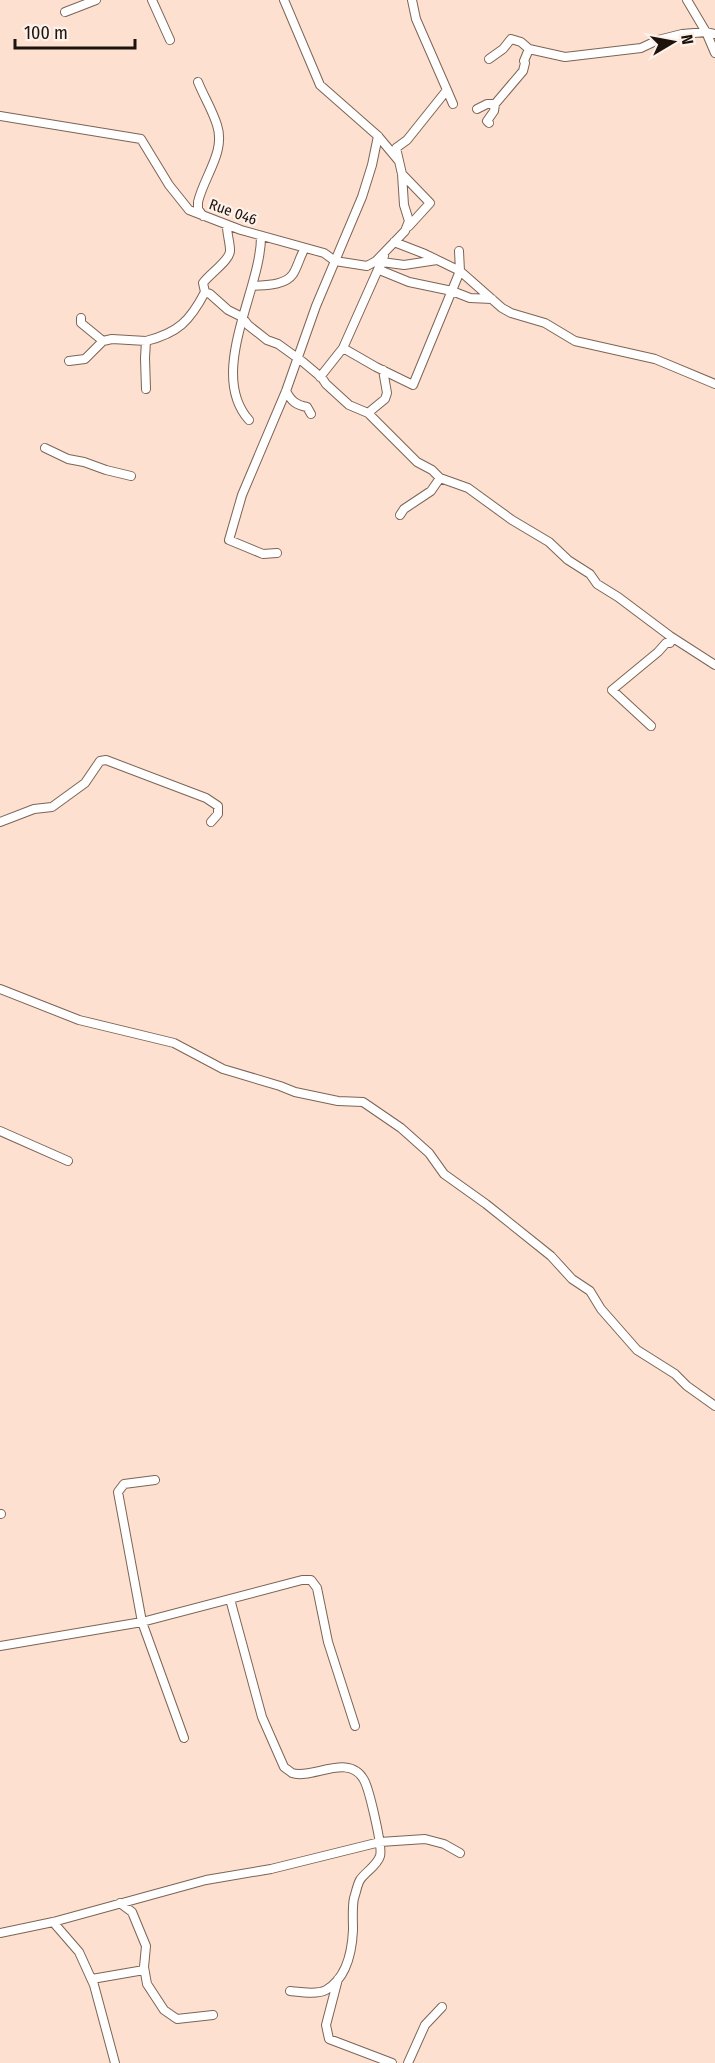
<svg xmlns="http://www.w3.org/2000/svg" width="715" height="2063" font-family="'Fira Sans Condensed',sans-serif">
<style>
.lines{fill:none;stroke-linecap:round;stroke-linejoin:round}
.minor-casing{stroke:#7c6455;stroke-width:10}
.minor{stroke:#fff;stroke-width:8}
.labels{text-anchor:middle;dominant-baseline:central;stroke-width:4.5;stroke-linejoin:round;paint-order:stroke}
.street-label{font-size:15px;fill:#1c130d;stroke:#fdf1ea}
</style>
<rect width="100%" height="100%" fill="#fde0cf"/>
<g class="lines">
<!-- minor casing -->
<g class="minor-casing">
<path id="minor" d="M152,0l18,40
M284,0l36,85 58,51 20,24
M412,0l4,19 31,71
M687,0l19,32 9,21
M65,12l31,-12
M489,59l14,-10 8,-10 10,3 8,7 36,8 76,-9 17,-8 24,-6 24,-2 9,2
M198,82c6,15 14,27 19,43 9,27 -13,51 -19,77v7l5,7
M477,109l10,-5h8
M0,116l141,23 28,46 20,25 52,20 83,23 11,8 32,5 9,-5 29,-30 4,-10 -5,-16 -2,-31 -6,-26 11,-8 40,-50 6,14
M489,123l-2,-2 7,-10 1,-7 28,-33 2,-8 -1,-2 5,-12
M402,174l28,29 -21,23
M459,251l1,20 42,37 9,5 34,10 30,18 80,18 60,25
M384,256l-41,92 33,19 37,18 47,-114 -35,-17 -31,-12
M382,262l22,3 33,-5
M379,267l3,4 27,11 43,9 18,7 22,1
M252,286c12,-1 33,0 41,-12 5,-8 7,-18 12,-26
M205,292l5,2 18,16 14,7 6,8 19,15 11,4 25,18 19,16 4,6 23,21 19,8 49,49 15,8 8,8 28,10 44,32 37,22 19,18 22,14 7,10 21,13 52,39 45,29
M81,318v5l22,18
M69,361l16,-2 18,-18 9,-2 34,2
M320,377l23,-29
M146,389l-1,-31 1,-17c32,-8 44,-20 59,-49l-2,-9c6,-9 28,-23 27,-33 0,-7 -3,-16 -3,-24
M286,391c5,10 10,14 21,16l4,7
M368,413l17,-14 2,-6 -4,-23
M249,420c-42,-47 12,-130 12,-183
M45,448l23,11 16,3 22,8 25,6
M400,515l4,-6 27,-18 9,-13
M277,553l-14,1 -34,-14 13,-45 44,-104 30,-85 46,-109 10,-32 6,-29
M651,726l-39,-36 46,-38 8,-9h4l2,-5
M0,822l34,-13 18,-2 33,-24 15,-22 6,-1 100,38 12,8v8l-7,8
M0,989l79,31 95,23 49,26 57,17 15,6 43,9 25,1 38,26 28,25 15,21 42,30 65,52 21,23 18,12 11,18 36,41 38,24 12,12 28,20
M0,1131l68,30
M155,1480l-31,4 -6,8 24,130 42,116
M0,1514h1
M230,1599l32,118 22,50c1,1 7,5 8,6 20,7 57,-21 72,7 5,9 19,67 16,76 -3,10 -15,16 -20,24 -3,5 -4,13 -6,18 -2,10 -1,21 -1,32 -1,21 -6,48 -27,60 -9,5 -26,2 -36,1
M0,1646l142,-24 160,-42h9l6,8 11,54 27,84
M120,1903l12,9 14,34 -2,21 3,17 17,26 13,9 36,-4
M53,1922l26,30 15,33 21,78
M0,1933l53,-11 153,-42 65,-11 109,-27 45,-3 19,5 16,9
M92,1979l52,-9
M338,1979l-12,46 3,14 63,24
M408,2063l17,-38 17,-18"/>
</g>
<!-- minor -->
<use href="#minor" class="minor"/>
</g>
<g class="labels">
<!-- street labels -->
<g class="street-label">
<text transform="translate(233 212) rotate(20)">Rue 046</text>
</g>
</g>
<!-- north arrow -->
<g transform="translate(673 42) rotate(80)" stroke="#fdf1ea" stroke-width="4.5" paint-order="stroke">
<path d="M0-4.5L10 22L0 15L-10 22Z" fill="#1c130d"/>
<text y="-9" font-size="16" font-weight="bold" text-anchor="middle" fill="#1c130d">N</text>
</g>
<!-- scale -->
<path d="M15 39v9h120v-9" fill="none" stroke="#1c130d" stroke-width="3"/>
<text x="24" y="39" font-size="18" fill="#1c130d" stroke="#fdf1ea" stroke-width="4.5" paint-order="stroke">100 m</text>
</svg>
